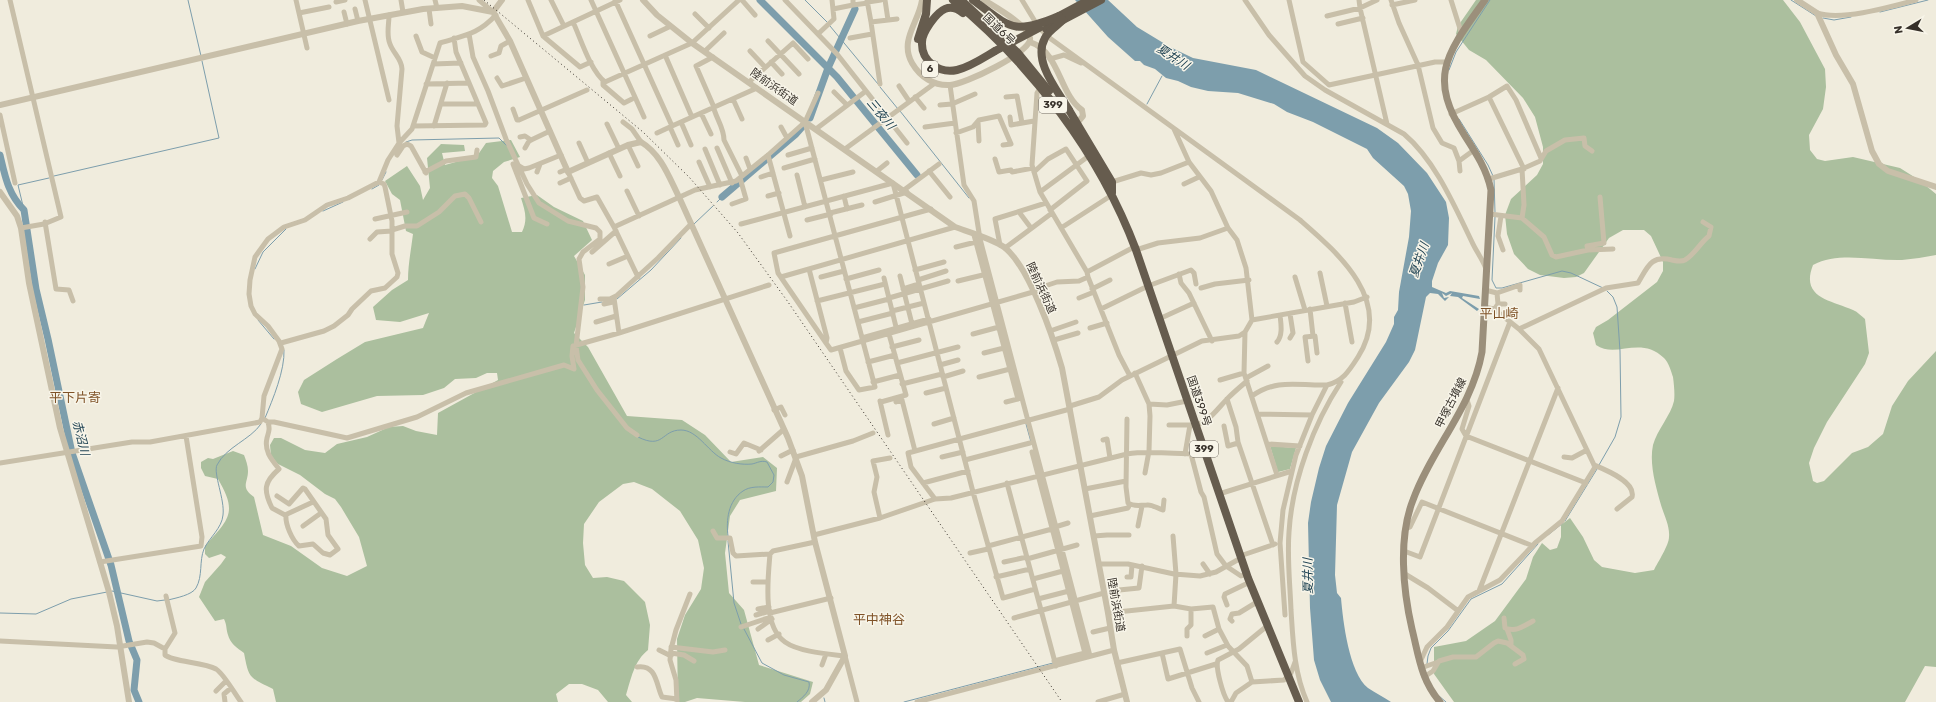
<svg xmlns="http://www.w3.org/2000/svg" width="1936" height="702" font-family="Rubik,'Noto Sans JP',sans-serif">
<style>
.green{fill:#abbf9e}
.water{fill:#7d9eac}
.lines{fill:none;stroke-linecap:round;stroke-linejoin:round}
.stream{stroke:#7d9eac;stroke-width:1}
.river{stroke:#7d9eac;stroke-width:7}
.minor{stroke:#c8bfa9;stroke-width:5}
.tertiary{stroke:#c8bfa9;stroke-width:6}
.secondary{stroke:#9b8f7b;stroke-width:7}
.trunk{stroke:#665c4e;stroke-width:8}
.rail{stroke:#363029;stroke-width:1;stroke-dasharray:1 3;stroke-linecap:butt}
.trunk-bridge{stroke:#665c4e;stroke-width:8}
.labels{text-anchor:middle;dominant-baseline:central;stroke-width:3;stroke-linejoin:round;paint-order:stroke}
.shield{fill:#f8f5e9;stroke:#706b63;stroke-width:1}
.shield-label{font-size:10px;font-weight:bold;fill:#363029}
.street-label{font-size:11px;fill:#363029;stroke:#f8f5e9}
.water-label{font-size:12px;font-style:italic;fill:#214454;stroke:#f8f5e9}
.quarter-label{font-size:13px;fill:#7f5227;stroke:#f8f5e9}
</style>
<rect width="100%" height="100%" fill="#f0ecdd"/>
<!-- green -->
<path class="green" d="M1476,0h307l17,22 25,47 1,18 -3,22 -14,26 1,15 7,9 8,2 28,-4 47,11 19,12 17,14v61c-11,2 -23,4 -34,5 -29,1 -63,-9 -89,5 -13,33 18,35 40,45 5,2 8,6 12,9l4,34 -4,11 -38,58 -13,26 -5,15 4,18 4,2 7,-2 28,-28 16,-6 15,-13 9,-28 16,-25 28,-30v316l-11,-1 -20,36h-451l-20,-28v-27l32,-6 29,-20 31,-42 7,-22 9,-14 8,7 7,-2 4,-11v-12l9,-7 13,19 11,23 8,7 33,6 19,-3c4,-8 15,-25 15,-33 1,-11 -5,-22 -8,-32 -5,-18 -12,-41 -8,-60 4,-15 18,-30 21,-44 1,-7 0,-16 -1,-24 -2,-6 -4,-14 -9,-19 -24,-23 -48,1 -68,-13l-3,-12 3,-6 12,-7 49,-38 6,-11v-9l-5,-11 -7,-15 -7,-6h-21l-14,8 -25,35 -8,4 -12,1 -24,-3 -12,-6 -14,-15 -7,-20 -2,-19 6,-16 26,-24 6,-11v-17l-8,-30 -12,-19 -37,-38 -17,-10 -13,-16 2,-8z
M511,140l9,17 -16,5 -11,9 -1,7 6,8 14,46h10c6,-13 3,-21 -1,-34l16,-3 17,12 29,14 9,19 -18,16 11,19v25l-11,33 14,14 39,69 55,4 23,15 26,27 32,-5 14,11 -1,23 -36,9 -10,16 -5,37 4,40 15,17 15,55 54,17 -3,12 -9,8h-56l-48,-4 -12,4h-7l-1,-63 8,-24 16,-26 3,-21 -6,-28 -18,-29 -28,-22 -18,-7 -11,2 -24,18 -15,22 -1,19 2,22 8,13 14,-1 17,4 21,21 5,23 -2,25c-14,11 -17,29 -22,45l6,7h-24l-10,-12 -16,-6h-13l-13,10 2,8h-282l-3,-13c-24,-12 -24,-10 -29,-36 -7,-5 -14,-10 -16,-18 -2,-6 -1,-10 -4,-16l-9,2 -16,-24 6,-15 16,-18 5,-7 -5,-3 -12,4 -4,-4v-8c24,-27 33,-33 13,-67l-13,-3 -4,-8v-6l7,-4 5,1 20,-8 11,4c2,5 4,11 4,16 0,12 -8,16 6,26l9,38 28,11 31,22 25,8 20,-10 -8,-29 -18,-30 -6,-8 -10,-5 -25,-19 -22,-11 -7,-8 -1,-11 4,-7h7l24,12 20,3 12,-9 30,-7 22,-10 14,-1 13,5 21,4 1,-22 60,-33 -1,-7h-10l-11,5 -21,1 -11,9 -21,7 -46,1 -55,16 -21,-8 -3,-12 6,-12 33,-21 28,-17 58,-14 6,-15 -29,9 -24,-2 -3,-13 19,-17 16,-10c0,-15 3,-30 5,-46l-7,-3 -6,-31 -8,-6 -7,-13 22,-15 13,20 3,14 7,-12 -3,-30 14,-14 23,1 1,6 -23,2 3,12 32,-9 9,-13z
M1270,446l26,2 -6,21 -12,3z"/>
<!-- water -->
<path class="water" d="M1075,0h33l29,27 33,20 23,11 63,12 121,58 21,15 29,30 19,29 3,16 -1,27 -10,18 -6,18v6l14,6 4,-2 29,5 1,3 -17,-3 -1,2 17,11 -2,2 -19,-14 -8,-1 2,-3 -6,3 -4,-3 2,5 5,-1 -4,4 -7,-7 -8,-1 -4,4 -11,53 -6,12 -30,41 -27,49 -15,53 -2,70 2,18 4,5c2,23 8,75 27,90 7,5 16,9 23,14h-60l-11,-22 -6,-20 -4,-52 -2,-85 3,-21 8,-34 7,-22 22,-43 38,-61 8,-18v-7l4,-7 1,-18 10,-55 2,-26 -3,-17 -4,-8 -31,-28 -6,-9 -54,-27 -26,-10 -13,-8 -36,-11 -30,-2 -17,-4 -13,-6 -12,-3 -11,-9 -11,-4 -4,-4h-5l-27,-24z"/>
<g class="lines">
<!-- stream -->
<path class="stream" d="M188,0l13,56
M805,0l22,22
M1791,0l25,16
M1880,12l48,-12
M1823,18l11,2 17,-3
M830,26l48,58
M1449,70l7,-18 34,-52
M880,87l18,22
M1147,104l15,-28
M900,111l69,87
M1459,119l29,46 5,11
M406,142l6,-2 87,-2 8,8
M54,176l165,-38 -17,-77
M1494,179l1,33
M382,180l4,-8
M372,189l7,-4
M717,202l5,-5
M24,210l-6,-25 31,-7
M323,211l20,-9
M1495,217l-3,63 4,8h6l60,-17 9,2 32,15
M694,224l19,-18
M255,269l8,-17 23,-23
M617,299l34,-29 30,-32
M584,305l18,-3
M258,320l16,19
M265,418c8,-19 20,-48 19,-68
M1026,424l5,18
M638,437c26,13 23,-7 43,-7 16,0 27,21 40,28 9,5 21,7 31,6 5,-1 9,-4 15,-2l7,13 -1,7 -5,5c-8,0 -18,-1 -25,4 -15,10 -17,29 -15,45
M1599,465l16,-28 6,-20 -1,-66 -3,-44 -4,-10 -6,-6
M1565,521l32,-52
M1548,535l15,-12
M728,541l6,62 7,21
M112,591l45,10 8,-1
M168,600c8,-2 24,-5 28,-12 7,-12 3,-27 8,-39 5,-11 18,-21 19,-34 2,-15 -10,-42 -6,-50 9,-18 33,-25 44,-41
M0,613l36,1 35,-15 36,-7
M744,629l18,34 22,12 25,7c2,9 -6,15 -12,20
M1427,664l1,-8 3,-8 17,-17 23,-32 31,-15 36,-40
M1439,696l7,6
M824,698l1,4
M904,702l149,-39"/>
<!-- river -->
<path class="river" d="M760,0l77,77 80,98
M810,118l18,-50 27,-59
M0,155c5,21 8,39 24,55l12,79 12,50 24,114 39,112 18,76 8,19 -3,30 5,12
M722,197l74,-63 8,-9"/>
<!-- minor -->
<path class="minor" d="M10,0l51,217 -17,7 -23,4
M296,0l11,48
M365,0l24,100
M401,0l2,12
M435,0l2,8
M479,0l14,12
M528,0l15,36 37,31 11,-5
M551,0l13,26
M591,0l53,117
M615,0l57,126 85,-38
M742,0l13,15
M785,0l52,54 70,89
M867,0l4,22 26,-3
M885,0l3,20
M1022,0l17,28 12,11 249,181c39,34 94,81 58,137 -9,14 -15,24 -31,28
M1245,0l24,35 36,41 20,14 79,44c31,26 51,73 68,108 4,9 11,18 14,27
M1289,0l14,62 26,23 106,-23h12
M1359,0l1,8 17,-8
M1391,0l8,23 19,42 15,63 9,15 12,5 5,13 1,10
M1451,0l11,35
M336,2l9,-2
M868,2l13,-2
M853,5l15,-2
M1392,5l23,-5
M355,9l3,12
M429,9l2,15
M833,9l20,-4v-5
M344,12l3,12
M299,13l30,-6
M1817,13c25,8 73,-6 99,-13
M695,14l14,14
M1327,16l33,-8 27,116
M573,22c8,17 17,48 32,60l87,-39 47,-43
M871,22l9,62
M1338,24l25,-6
M469,34l4,23 15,34 18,48 21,45 12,19 29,18 28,7 4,4v7l-17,13 -4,7 4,28 -7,59 2,14 19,30 30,38 10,7
M818,34l16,-15 -2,-19
M416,36l6,16 13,6
M543,36l77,-36
M650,36l21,-10
M850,38l22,-4
M768,41l31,33
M705,51l19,-18
M750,51l15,16
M665,55l27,62
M491,56l8,-3 2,-7 9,-5
M713,57l-17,9 17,39c2,12 11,22 11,35l18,36
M1050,59l14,-4 17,8
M771,62l11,12
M433,64l28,-1
M497,78l5,8 24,-8
M603,81v4l21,18 8,-4
M749,82l44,-39 15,16
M426,84l43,-1
M950,85l14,100 10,16 6,38 110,417
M899,86l10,15
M1040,88l-3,5 -5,72 8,27 47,80
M834,92l13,13
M915,97l9,11
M1006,97l11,-1 5,27
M1489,97l35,72
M733,99l9,20
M441,104h36
M940,105l12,-1 23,-10
M513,109l4,11h2l68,-30
M701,113l10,21
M1451,114l38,-17 18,-11 9,14 25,58
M0,115l15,68
M1010,117l1,8 23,-4
M623,122l9,7 9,13
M681,122l10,23
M805,122l70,265 -16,3 -13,-19 -6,-23
M978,122l1,19
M607,124l12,25
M413,126l72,-1 1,-2 -30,-71 -2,-14
M434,126l13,-43
M670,127l8,18
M781,127l6,11
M925,127l30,-4
M816,129l50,-38
M1174,129l15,33 22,29 17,37 9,12 9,28 6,52
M657,133l15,-7
M956,133l17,-6 6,-7 20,-4 12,28 -8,1
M520,137l5,-1 6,4
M399,143l13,-14 28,-86c25,-8 37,-8 56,-28
M579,143l9,20
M628,145l10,21
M525,148l4,-7 21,-10
M717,148l15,35
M705,149l15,36
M845,149l90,-66
M609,153l11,23
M397,155l6,-9 4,-2 4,2 15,27
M768,155l22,81
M788,155l24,-7
M746,158l4,11
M995,159l4,13 12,-2 1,2 21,-4
M1459,161l15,-11
M699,162l11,25
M517,163l-4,1 21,54 13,6
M519,166l5,3 5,-1 32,-13
M784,168l31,-9
M1522,169l2,36 -2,13
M877,171l10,-8
M929,171l21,26
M425,172l21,-11 30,-4 1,-7
M537,172l3,-8
M560,172l7,-3
M568,172l12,26 4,3 13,-4 17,30 24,50
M1034,172l14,-13 18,-10 21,32 -37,29
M797,175l8,32
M761,177l12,-4
M1489,179l33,-10 18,-8 6,-10 19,-11 19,-2 1,8 7,5
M821,180l32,-8
M1112,182l29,-9 10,2 10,-2 28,-11
M560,183l11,-5
M1184,184l15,-7
M904,190l35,-26
M627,191l12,25
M1040,192l50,-37
M768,196l11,-3
M844,196l3,13
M875,202l32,-10
M732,204l14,-5 -6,-21
M1019,212l12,16
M830,213l32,-8
M1490,214l32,4 22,19 8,18 4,2 32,-7 25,-1
M1501,216l-3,20 5,14
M375,219l32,-7
M807,220l24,-6
M45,222l11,67 13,1 4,11
M741,224l152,-41 80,309 30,106 32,-9
M614,227l81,-37 41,-9 32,-26 37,-33 13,-29
M1061,228l51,-33
M392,230l13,-4h12l22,-14 16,-16 10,-2 4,4 12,24
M974,235l44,164 -12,3
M370,239l7,-7 15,-1
M1000,245l-5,-26 51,-16
M956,247l20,-5
M1005,248l47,-35
M1136,250l22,-7 42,-5 28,-10
M1588,250l-1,-4 17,-3 -4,-46
M592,252l24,-21
M609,264l19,-8
M809,269l18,69 -1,5 5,7 202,-58 3,-3 21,-7 22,-1 9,-4 -1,-5 49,-26
M915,270l29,-8
M1320,273l7,33
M1179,274l2,9 8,10 23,48
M900,276l12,48
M781,277l174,-50
M821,277l23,-6
M1088,277l31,78 11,21
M1295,277l10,33
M884,278l13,53
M846,279l33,-9
M918,280l28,-9
M958,281l29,-7
M1201,288l14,-4 34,-4
M903,289l16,-5
M1092,289l18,-9
M1485,290l12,3 23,-8v5
M889,298l59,-17
M1079,298l15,-6
M600,299h10l6,-3
M817,301l68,-17
M1345,303l7,39
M604,304l9,-2
M1498,304h7
M854,308l35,-9
M1101,309l47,-23 43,-16 3,3 2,11
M1310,309l3,27
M1494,310l4,-6 -1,-11
M892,311l32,-8
M1159,319l35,-16
M596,322l20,-6
M858,322l35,-9
M1090,328l17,-5
M1519,329l87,-41 32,-5c10,-17 13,-28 34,-23 5,1 9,2 13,0 9,-5 15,-17 24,-24l2,-9 -8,-5
M1050,331l26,-9
M619,333l-5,-35 44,-40 33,-34
M973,334l26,-7
M862,338l67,-19
M1290,338l3,-5 -3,-19
M1054,340l24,-7
M1277,342c6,-7 4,-18 3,-27
M281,343l43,-12 10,-5 14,-11 4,-6 19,-18 14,-3 12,-11 1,-4 -6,-19v-33l-7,-34 -1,-3 -5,-2
M826,343l-48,-70 -4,-20 157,-44
M892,347l27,-7
M984,353l20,-5
M1308,361l-3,-24 10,-1 2,17
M868,362l27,-7
M897,363l61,-16
M940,365l18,-5
M1135,373l14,31 1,12 -1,35 -4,22
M943,377l20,-6
M979,377l31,-8
M1246,378l22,-12
M1220,380l24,-7
M873,382l27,-7
M902,384l40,-10
M926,393l20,-5
M1252,396c26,-18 46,-10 75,-11l-15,30 -16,40 -13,55 -3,33 5,72
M1227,399l9,28 2,15 35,103
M1467,400l2,6 -7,23 4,7 120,47
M880,401l8,34
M881,402l25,-7 -17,-61
M896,402l6,-2 13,51
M1149,404l18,1 20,-4
M1070,406l29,-9 23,-17 80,-39 37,-5 6,-4
M774,410l7,-3 4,8
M1258,414l54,1
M262,418l6,4h6l73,16 70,-21 49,-24 98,-28 10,4 -2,-13 1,-10 46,-13 150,-48
M1127,419l-1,68 2,16c6,4 12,2 19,2 5,-1 11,4 16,5l1,-10
M268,422c2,7 1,9 -1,16 -3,13 4,21 12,31 -15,13 -16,21 -7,39l13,7 28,-13
M934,424l20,-6
M1169,425h21
M1224,426l4,20 10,-3
M1103,440l4,-1 3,19
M1268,444l32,2
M759,451l24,-21
M730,452l6,2 8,-11 17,7
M1032,452l54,205
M1185,454l5,-29c16,2 27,-16 38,-27 6,-6 12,-11 19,-17
M1191,454l10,38 3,5 13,57 9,12 15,10 6,-2
M781,456l12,-6
M796,457l57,-16 20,-8
M942,457l21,-5
M1564,457l8,1 15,-8
M965,460l65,-17
M0,463l132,-21h18l110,-20 2,-4 2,-22 18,-47 -3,-8 -11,-15 -13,-12 -4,-8 -2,-12 1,-14 5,-23 13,-18 16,-12 21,-7 22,-15 21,-7 31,-16 9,-22 11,-17 -2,-17 5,-57c0,-10 -9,-16 -12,-25 -4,-9 -1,-19 -1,-29
M1594,465c12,5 42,17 38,32l-15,12
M1277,475l-33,-102 1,-41 7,-12 102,-18 13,-5
M787,482l9,-24
M923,483l45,-12
M1007,483l49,183
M1085,489l41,-8
M1219,494l73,-23
M277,496l12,8 14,-16 2,1 21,30 2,16 10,14 -8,6 -7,-2 -10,-9 -14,2c-7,-6 -14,-22 -13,-31
M935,499l-24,-32 -3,-14 162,-44
M1090,516l38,-8 2,-4
M880,518l-6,-26 3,-15 -4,-16 17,-3
M303,526l18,-13
M1138,526l4,-20
M1055,527l13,-4
M1405,529l5,-2 12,-25 111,44
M713,531l4,7h13l3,15 3,3 34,-2 3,-3 42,-9
M814,535l66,-17 55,-19 16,-1 176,-44c26,-4 52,1 78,0
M1094,536l13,-1h22
M1173,536l3,38 -2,32
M988,546l64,-17
M1404,551l16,6 90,-235
M970,553l18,-4
M770,554c-2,24 -8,72 15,88 14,10 44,12 60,14l12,46
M1240,556l35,-12
M1027,559l50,-14
M100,562l101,-16 1,-9 -16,-101
M1004,562l23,-5
M1099,564h29l46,10 26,2 16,-4 25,-14
M1203,564l7,10
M1405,574l23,14 29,22
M996,577l34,-8
M1127,577h4l1,-12
M1033,579l30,-8
M753,582h15
M1119,590l20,-2 3,-22
M1479,591l79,-203
M166,596l9,37 -10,16v6c8,7 39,7 51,14 8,5 19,25 25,33
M1038,599l31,-8
M1227,605l-3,-8 1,-3 25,-12
M758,609l11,-2
M770,613l61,-15
M1108,613l66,-7 17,3 22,-2 6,22 9,17 19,20 5,16
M756,615l14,-4
M1014,618l90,-25
M1504,618l1,10c12,4 17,-1 28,-7
M1232,621l-2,-2 2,-5 7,-1 18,-11
M741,627l30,-10
M758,629l14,-10
M1507,629l4,11v6
M1093,632l17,-4
M1187,636v-7l4,-4v-16
M1205,636l14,-7
M768,640l11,-6
M0,641l117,6 30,-5 7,1 11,6
M671,647l42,5 12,-2
M659,650l12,6
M671,653l13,2 10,6
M1162,653l6,26 48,-15
M1207,653l20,-8
M1054,661l31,-8
M1420,662l7,-15 20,-20 21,-30 32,-17 35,-37 27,-22 33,-54 -56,-118 -20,-20 -25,-20 -10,-2
M1117,663l63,-14 12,39 7,14
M822,665l4,-11
M637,667c20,-3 19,18 25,30l15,2
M1421,668l17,-6
M1424,677l9,-6 6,-10 14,-4h23l18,-14 4,-2 9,2 16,12 1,4 -9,5
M216,691l10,-10
M225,702l-1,-8 7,-6
M677,702l-1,-22 -6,-20 1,-11 5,-19 14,-36
M917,702l197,-52
M1098,702l27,-8
M1228,702c-5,-7 -13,-35 -10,-42l21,-11 28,-23
M1231,702l5,-9 16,-11 32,-2 7,-7 4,-11
M1307,702c-13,-29 -14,-61 -16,-92 -1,-26 -4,-52 -2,-78 3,-51 25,-109 52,-150"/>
<!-- tertiary -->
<path class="tertiary" d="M643,0l14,15 35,28 263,184c14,5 38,12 49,20 25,19 49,90 58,121l46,245 6,37 13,52
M922,0c-3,22 -23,40 -10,63 8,14 22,23 38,22 13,0 83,-33 80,-47 -2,-13 -35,-31 -46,-38
M1797,0l20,13 19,42 17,29 19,67 7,13 9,7 48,16
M493,12l17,29 58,131 60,-27 13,-3c20,12 28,35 38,55l109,241 14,38 13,66 30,114 -19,34 -14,12
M1030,42c30,10 29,52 52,68l1,6 -5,6 1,5
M0,105l358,-84 65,-12 39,-3 31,6 9,-12
M0,192l17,24 4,12 8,55 31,145 49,164 8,34 12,76"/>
<!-- secondary -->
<path class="secondary" d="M1440,702c-19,-22 -21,-45 -28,-73 -9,-39 -14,-91 1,-129 19,-52 59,-92 69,-148l9,-162c-4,-20 -15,-37 -26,-54 -39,-60 -17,-84 20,-136"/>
<!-- trunk -->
<path class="trunk" d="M953,0c79,65 147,154 183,250l112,328 51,124
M961,0l57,53 31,38
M963,13c-14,-11 -23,-3 -32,9 -4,6 -9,12 -9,20 -1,19 17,32 35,28 13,-3 26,-12 38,-19
M1059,16l30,-16
M1046,29l55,-29
M918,39l8,-25 1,-14
M1069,110l43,72v11"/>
<!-- rail -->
<path class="rail" d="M484,0l159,132 46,45 49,56 50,69 274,400"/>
<!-- trunk-bridge -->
<path class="trunk-bridge" d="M973,0c37,27 40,36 86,16
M1063,20c-6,6 -15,11 -18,18 -13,23 13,53 24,72
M995,51l44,-23"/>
</g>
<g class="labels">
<!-- shield labels -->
<g class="shield">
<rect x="922" y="61" width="16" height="16" rx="3"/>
<rect x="1039" y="97" width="28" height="16" rx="3"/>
<rect x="1190" y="441" width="28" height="16" rx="3"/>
</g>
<g class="shield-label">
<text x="930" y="69">6</text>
<text x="1053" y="105">399</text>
<text x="1204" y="449">399</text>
</g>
<!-- street labels -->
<g class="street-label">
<text transform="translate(999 29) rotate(44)">国道6号</text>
<text transform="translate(774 87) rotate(35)">陸前浜街道</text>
<text transform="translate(1041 288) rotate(65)">陸前浜街道</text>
<text transform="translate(1199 401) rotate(71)">国道399号</text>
<text transform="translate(1451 403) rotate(-63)">甲塚古墳線</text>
<text transform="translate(1116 605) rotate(80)">陸前浜街道</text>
</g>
<!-- water labels -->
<g class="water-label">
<text transform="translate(1173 57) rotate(33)">夏井川</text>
<text transform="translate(881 114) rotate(50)">三夜川</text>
<text transform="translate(1419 260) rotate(-71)">夏井川</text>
<text transform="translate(81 438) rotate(76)">赤沼川</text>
<text transform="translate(1308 576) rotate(-91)">夏井川</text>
</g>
<!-- quarter labels -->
<g class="quarter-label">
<text x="1499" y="313">平山崎</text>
<text x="75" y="397">平下片寄</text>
<text x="879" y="619">平中神谷</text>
</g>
</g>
<!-- north arrow -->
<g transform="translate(1908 28) rotate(260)" stroke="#f8f5e9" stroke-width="3" paint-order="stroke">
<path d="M0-3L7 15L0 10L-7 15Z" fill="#363029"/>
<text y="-6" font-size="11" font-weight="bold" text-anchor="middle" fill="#363029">N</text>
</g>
</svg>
